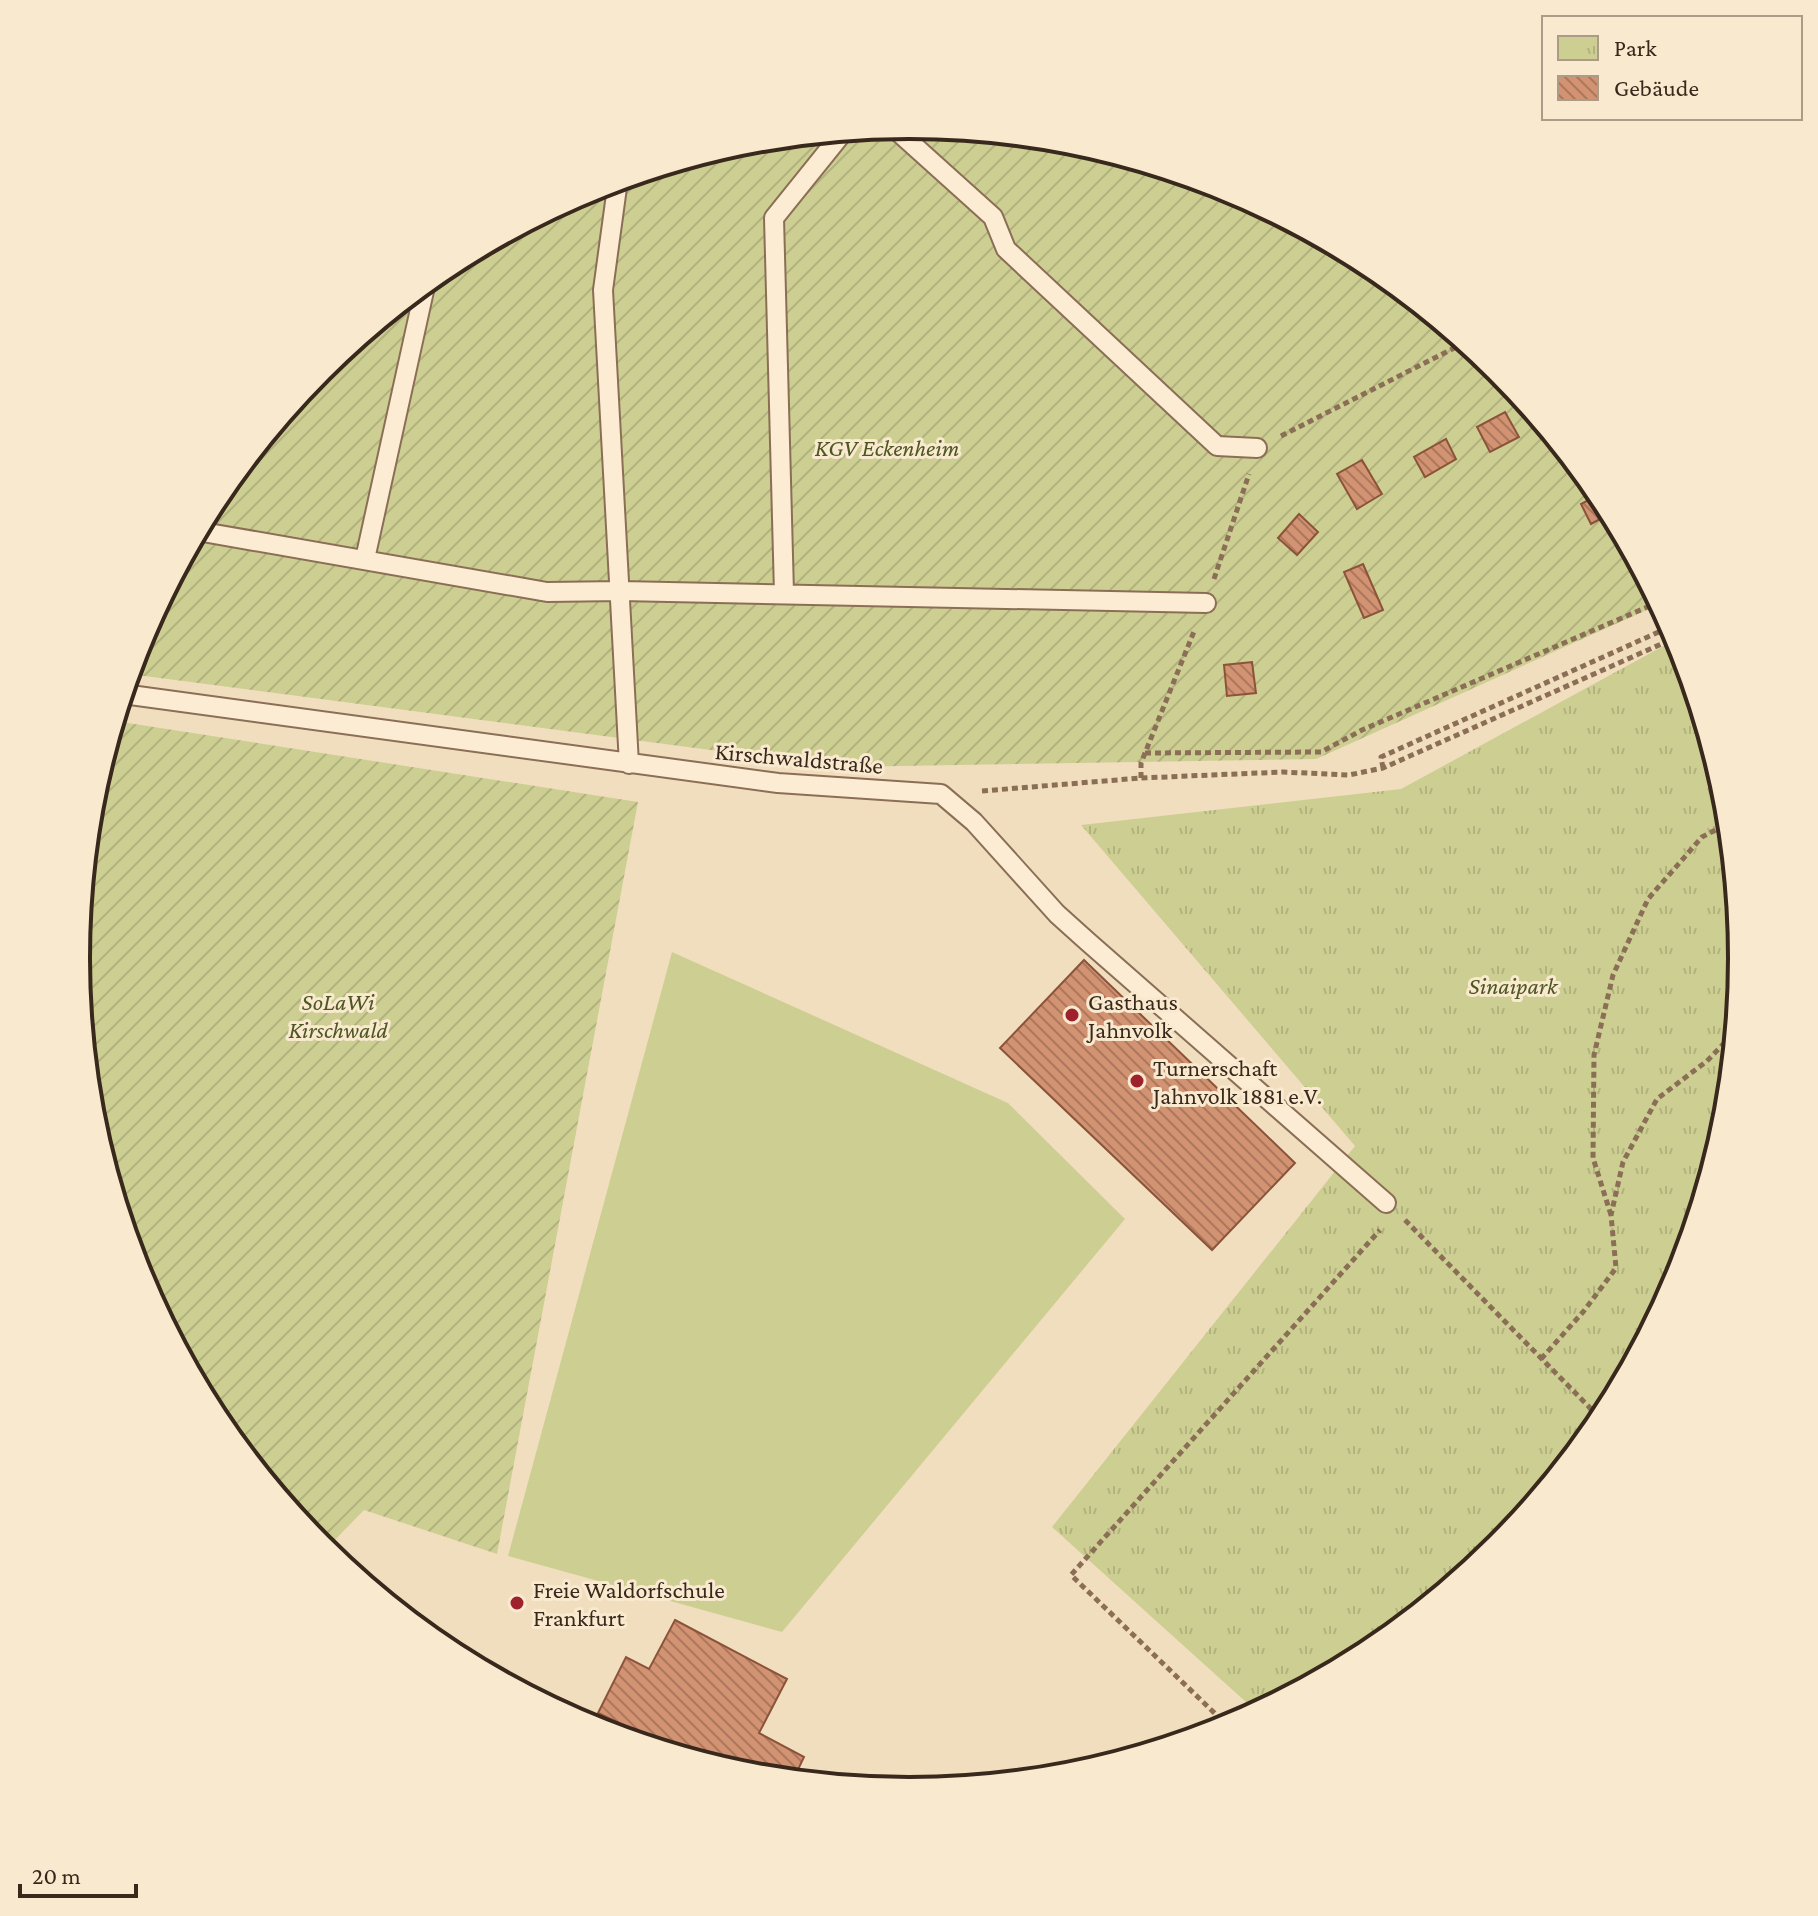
<svg xmlns="http://www.w3.org/2000/svg" width="1818" height="1916" font-family="'Crimson Pro',serif">
<style>
.grass{fill:#cdcf92}
.park{fill:url(#park-tufts)}
.garden{fill:url(#garden-furrows)}
.building{fill:url(#building-back-hatch);stroke:#8b543a;stroke-width:2}
.lines{fill:none;stroke-linecap:round;stroke-linejoin:round}
.lane-casing{stroke:#8b6e56;stroke-width:22}
.path{stroke:#8b6e56;stroke-width:5;stroke-dasharray:6 4;stroke-linecap:butt}
.lane{stroke:#fbecd3;stroke-width:18}
.poi-dot{fill:#9e222c;stroke:#f8e9cf;stroke-width:3}
.labels{text-anchor:middle;dominant-baseline:central;stroke-width:6;stroke-linejoin:round;paint-order:stroke}
.park-label{font-size:24px;font-style:italic;fill:#4d5721;stroke:#f8e9cf}
.street-label{font-size:24px;fill:#39281c;stroke:#f8e9cf}
.poi-label{font-size:24px;fill:#39281c;stroke:#f8e9cf;text-anchor:start}
.rim{fill:none;stroke:#39281c;stroke-width:4}
</style>
<defs>
<pattern id="park-tufts" width="24" height="20" patternUnits="userSpaceOnUse" patternTransform="scale(2)"><rect width="24" height="20" fill="#cdcf92"/><path d="M3 7l-1-3M5 7V3M7 7l1-3M15 17l-1-3M17 17v-4M19 17l1-3" fill="none" stroke="#b1b27d"/></pattern>
<pattern id="garden-furrows" width="10" height="10" patternUnits="userSpaceOnUse" patternTransform="scale(2)"><rect width="10" height="10" fill="#cdcf92"/><path d="M-1 1l2-2M0 10L10 0M9 11l2-2" fill="none" stroke="#b1b27d"/></pattern>
<pattern id="building-back-hatch" width="6" height="6" patternUnits="userSpaceOnUse" patternTransform="scale(2)"><rect width="6" height="6" fill="#d29372"/><path d="M-1 5l2 2M0 0l6 6M5-1l2 2" fill="none" stroke="#ab785d"/></pattern>
</defs>
<rect width="100%" height="100%" fill="#f1debf"/>
<!-- grass -->
<path class="grass" d="M672,952l336,151 117,116 -343,413 -274,-76z"/>
<!-- park -->
<path class="park" d="M1678,638l48,158 16,162 -16,163 -48,156 -77,144 -103,126 -127,104 -114,61 -205,-185 303,-381 -274,-321 320,-36z"/>
<!-- garden -->
<path class="garden" d="M909,125l163,16 156,48 144,77 126,103 104,127 58,108 -344,155 -475,8 -712,-93 11,-35 77,-144 103,-126 127,-104 144,-77 87,-26 69,-21z
M115,721l523,81 -141,752 -133,-44 -34,35 -47,-43 -67,-82 -77,-144 -47,-156 -16,-162 16,-163z"/>
<!-- building -->
<path class="building" d="M1505,412l14,25 -29,15 -13,-25z
M1446,439l10,20 -31,18 -11,-20z
M1362,460l20,34 -25,15 -20,-35z
M1600,494l11,19 -20,11 -10,-20z
M1299,514l19,18 -21,23 -19,-17z
M1363,564l20,46 -19,8 -20,-46z
M1252,662l4,31 -29,3 -3,-31z
M1084,960l211,203 -83,87 -212,-202z
M675,1620l112,59 -28,54 45,24 -11,23 -47,-5 -131,-40 6,-11 -23,-11 28,-56 23,12z"/>
<g class="lines">
<!-- lane casing -->
<g class="lane-casing">
<path id="lane" d="M893,127l100,90 13,32 211,197 40,2
M618,180l-15,110 26,474
M197,531l350,61 74,-1 585,12
M365,559l61,-277
M784,593l-10,-375 70,-87
M123,694l655,89 163,11 33,28 83,92 30,27 299,262"/>
</g>
<!-- path -->
<path class="path" d="M1281,436l185,-94
M1214,579l35,-105
M1145,753l176,-1 41,-22 297,-128
M1383,768l-2,-11 291,-131
M1141,778v-15l54,-134
M982,791l159,-13 142,-6 66,3 34,-7 294,-131
M1611,1215l-18,-57 1,-103 19,-80 35,-76 54,-62 27,-14
M1405,1220l197,200
M1541,1359l42,-47 33,-44 -5,-53 12,-53 34,-63 50,-38 28,-29
M1229,1727l-158,-152 309,-345"/>
<!-- lane -->
<use href="#lane" class="lane"/>
</g>
<!-- markers -->
<g class="poi-dot">
<circle cx="1072" cy="1015" r="8"/>
<circle cx="1137" cy="1081" r="8"/>
<circle cx="517" cy="1603" r="8"/>
</g>
<g class="labels">
<!-- park labels -->
<g class="park-label">
<text x="887" y="447">KGV Eckenheim</text>
<text x="1513" y="985">Sinaipark</text>
<text x="338" y="1001">SoLaWi<tspan x="338" dy="28">Kirschwald</tspan></text>
</g>
<!-- street labels -->
<g class="street-label">
<text transform="translate(799 758) rotate(5)">Kirschwaldstraße</text>
</g>
<!-- poi labels -->
<g class="poi-label">
<text x="1088" y="1001">Gasthaus<tspan x="1088" dy="28">Jahnvolk</tspan></text>
<text x="1153" y="1067">Turnerschaft<tspan x="1153" dy="28">Jahnvolk 1881 e.V.</tspan></text>
<text x="533" y="1589">Freie Waldorfschule<tspan x="533" dy="28">Frankfurt</tspan></text>
</g>
</g>
<!-- crop -->
<path d="M0 0H1818V1916H0ZM90 958a819 819 0 1 1 1638 0a819 819 0 1 1-1638 0Z" fill="#f8e9cf" fill-rule="evenodd"/>
<path class="rim" d="M90 958a819 819 0 1 1 1638 0a819 819 0 1 1-1638 0Z"/>
<!-- legend -->
<rect x="1542" y="16" width="260" height="104" fill="#f8e9cf" stroke="#ac9c87" stroke-width="2"/>
<rect x="1558" y="36" width="40" height="24" fill="url(#park-tufts)" stroke="#ac9c87" stroke-width="2"/>
<text x="1614" y="56" font-size="24" fill="#39281c">Park</text>
<rect x="1558" y="76" width="40" height="24" fill="url(#building-back-hatch)" stroke="#ac9c87" stroke-width="2"/>
<text x="1614" y="96" font-size="24" fill="#39281c">Gebäude</text>
<!-- scale -->
<path d="M20 1884v12h116v-12" fill="none" stroke="#39281c" stroke-width="4"/>
<text x="32" y="1884" font-size="24" fill="#39281c" stroke="#f8e9cf" stroke-width="6" paint-order="stroke">20 m</text>
</svg>
